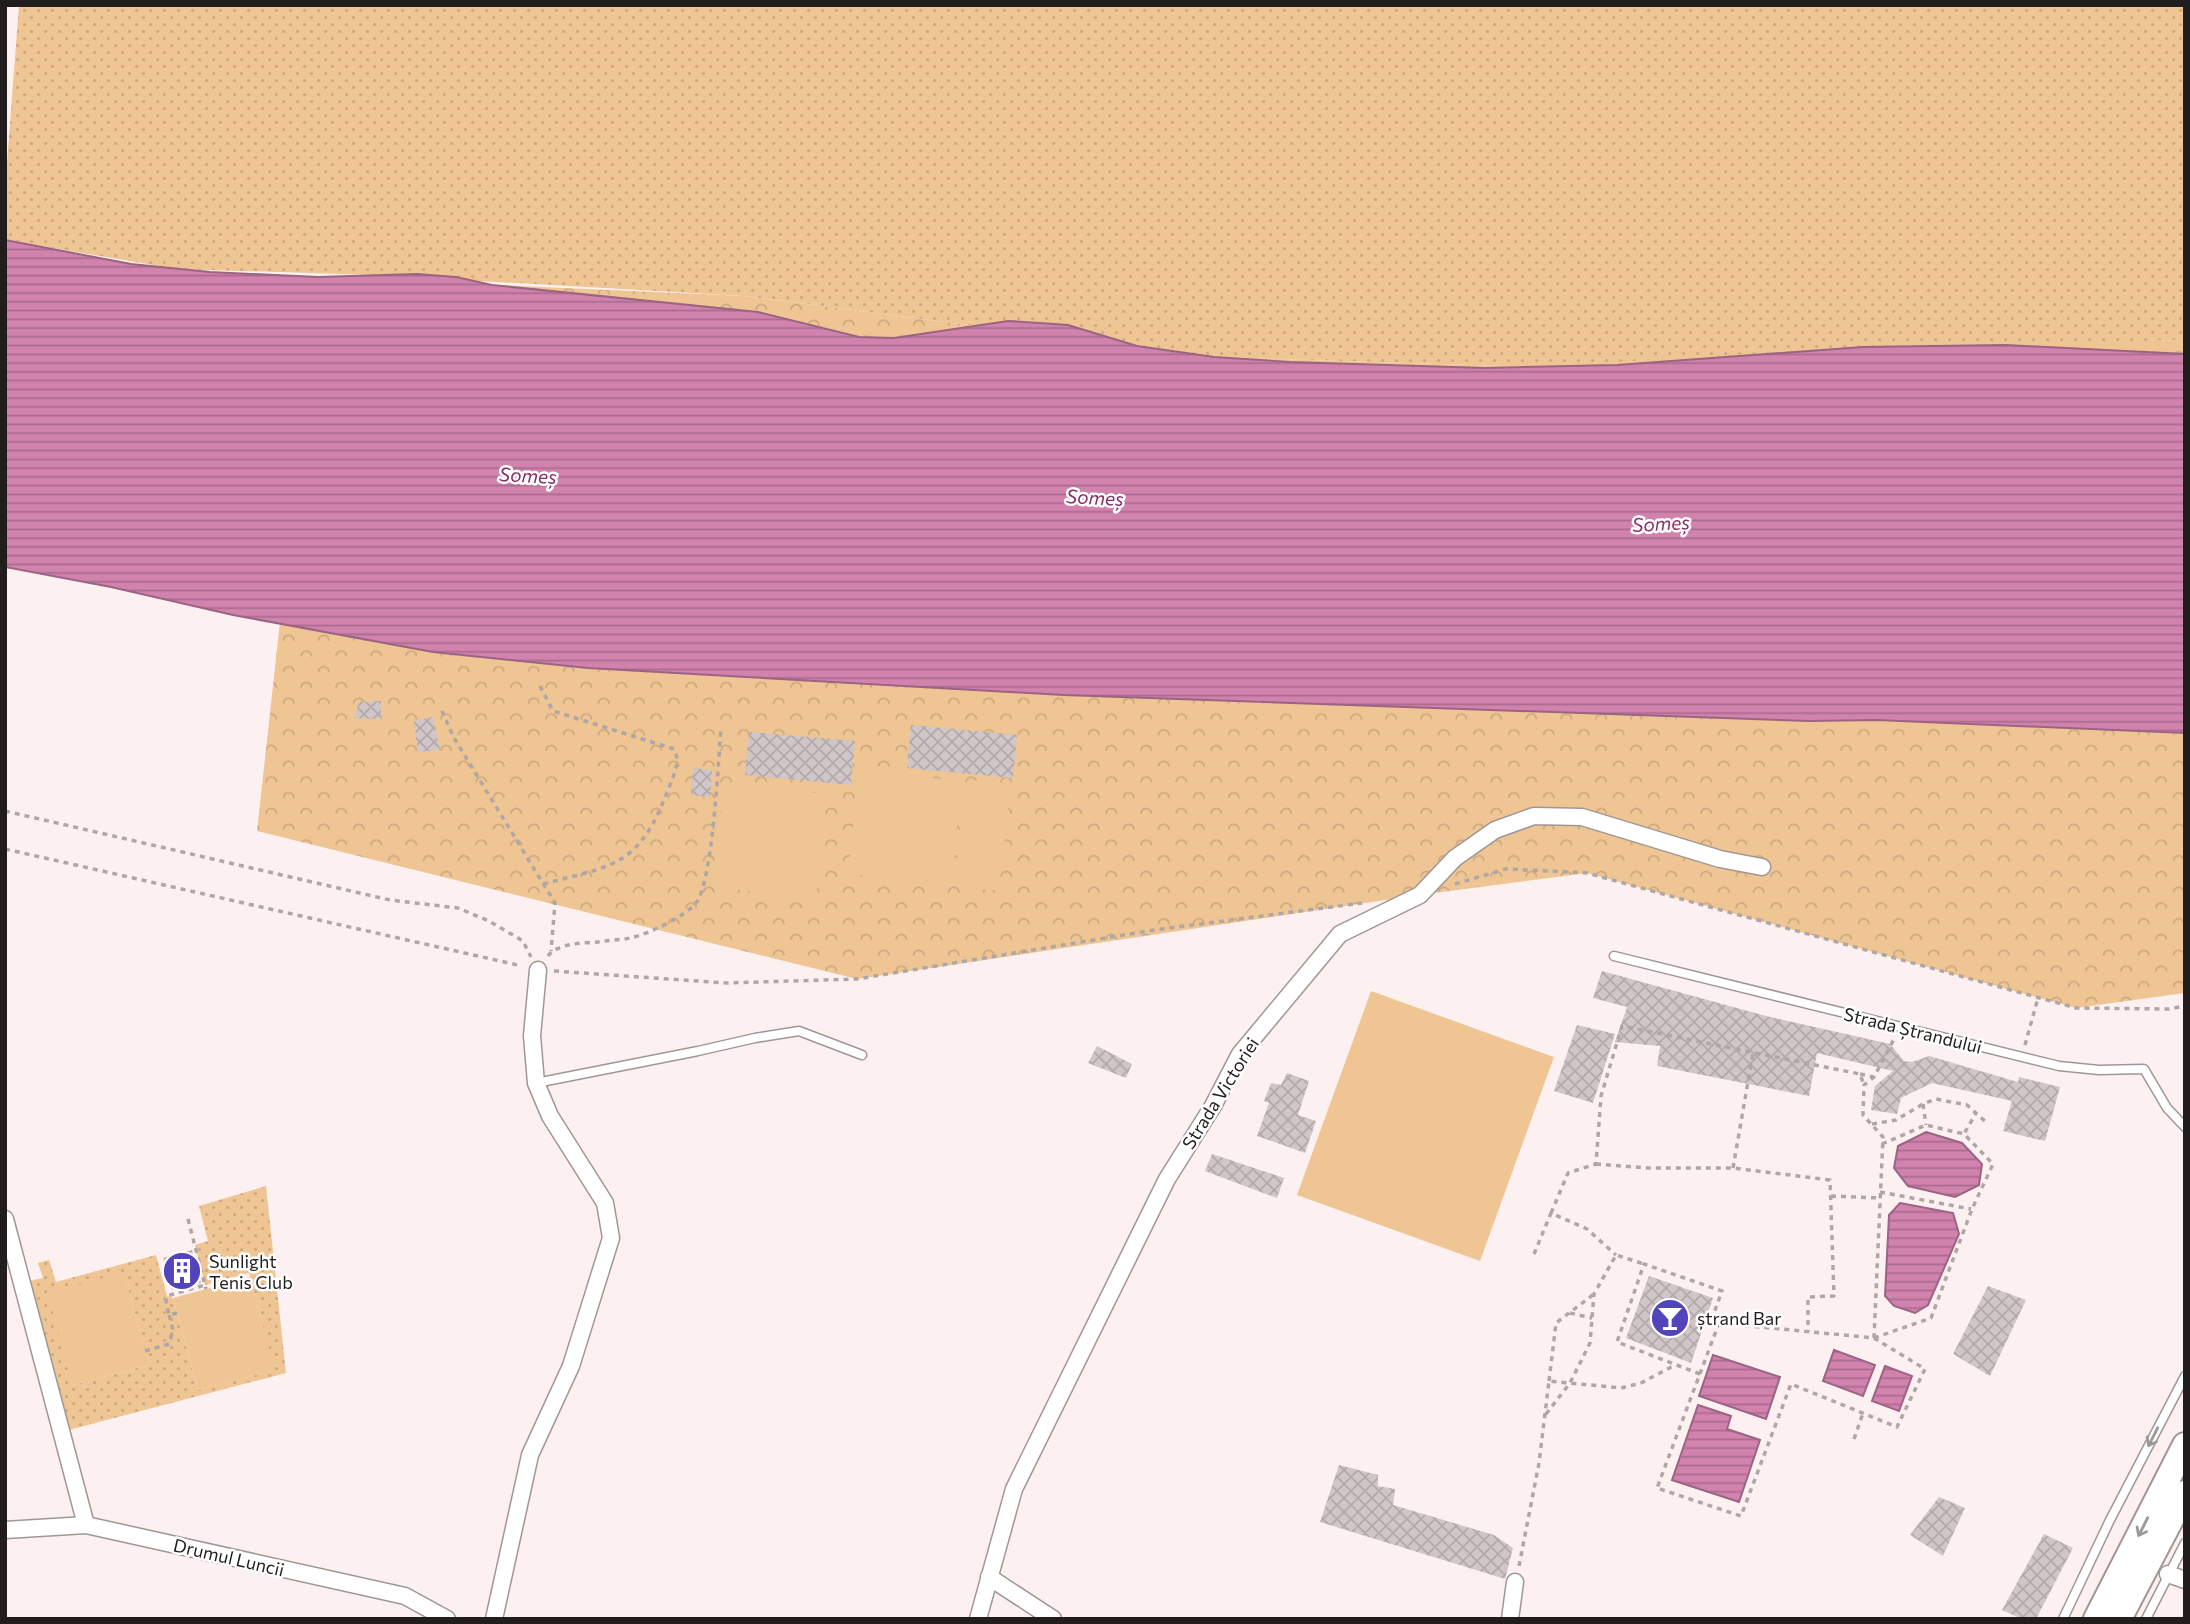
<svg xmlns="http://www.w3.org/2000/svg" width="2190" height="1624" font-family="Commissioner,sans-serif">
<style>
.grass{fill:url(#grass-dots);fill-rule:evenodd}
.forest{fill:url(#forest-crowns)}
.pitch{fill:#efc594}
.water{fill:url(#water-rules);stroke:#9c6482;stroke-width:2}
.building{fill:url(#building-cross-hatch)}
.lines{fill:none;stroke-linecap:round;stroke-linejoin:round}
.service-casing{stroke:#a09795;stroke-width:11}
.minor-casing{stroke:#a09795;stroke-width:19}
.primary-casing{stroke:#a09795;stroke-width:28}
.path{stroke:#afa7a6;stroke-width:3.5;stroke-dasharray:5 5;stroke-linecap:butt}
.service{stroke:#fff;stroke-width:8}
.minor{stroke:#fff;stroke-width:16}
.primary{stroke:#fff;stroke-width:24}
.oneway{stroke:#9b9999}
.labels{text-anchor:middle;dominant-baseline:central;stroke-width:5;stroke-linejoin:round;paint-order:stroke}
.street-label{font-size:18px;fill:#201d1c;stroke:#fff}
.poi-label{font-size:18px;fill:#201d1c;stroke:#fff;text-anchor:start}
.water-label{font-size:19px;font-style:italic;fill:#892d66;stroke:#fff}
</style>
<defs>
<pattern id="grass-dots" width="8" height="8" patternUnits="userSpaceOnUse" patternTransform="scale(1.75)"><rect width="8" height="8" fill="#efc594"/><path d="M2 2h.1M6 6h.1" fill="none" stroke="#cda97f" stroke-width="1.8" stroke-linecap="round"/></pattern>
<pattern id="forest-crowns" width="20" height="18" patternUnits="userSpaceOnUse" patternTransform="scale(1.75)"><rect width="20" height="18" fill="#efc594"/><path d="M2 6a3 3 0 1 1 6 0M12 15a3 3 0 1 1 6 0" fill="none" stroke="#cda97f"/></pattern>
<pattern id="water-rules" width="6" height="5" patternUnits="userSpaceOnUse" patternTransform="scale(1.75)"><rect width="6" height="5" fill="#d183ae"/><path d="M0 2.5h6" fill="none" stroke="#a96b8d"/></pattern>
<pattern id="building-cross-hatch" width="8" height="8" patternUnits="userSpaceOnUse" patternTransform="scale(1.75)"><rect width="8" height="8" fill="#d0c6c7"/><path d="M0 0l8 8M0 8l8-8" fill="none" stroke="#b2aaaa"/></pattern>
</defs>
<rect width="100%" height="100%" fill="#fcf1f0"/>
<!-- grass -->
<path class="grass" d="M19,5h2166v335l-155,4 -500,23 -316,-10 -470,-61 -369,-21 -198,-6 -172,-29v-51z
M266,1186l20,187 -221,58 -36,-150 14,-3 -5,-15 11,-3 7,22 100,-27 11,41 6,2 25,92 76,-20 -25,-97 -44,12 -10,-40 13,-4 -9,-35zM124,1273l25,92 -77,20z"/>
<!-- forest -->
<path class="forest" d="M318,277l426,19 470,61 316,10 333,-20 322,-7v653l-109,15 -489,-135 -168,22 -562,84 -600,-148z"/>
<!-- pitch -->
<path class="pitch" d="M859,770l103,11 -11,104 -103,-11z
M967,780l44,5 -12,106 -45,-5z
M724,783l103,11 -11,104 -104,-11z
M1371,991l183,66 -74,204 -183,-66z
M124,1272l25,93 -77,20 -24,-92z
M250,1277l25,93 -77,20 -25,-92z"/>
<!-- water -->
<path class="water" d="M5,240l126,24 79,8 108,5 99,-3 39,3 36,8 266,27 101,25 35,1 114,-17 32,2 28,2 69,21 77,11 76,5 195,6 132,-3 246,-18 142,-2 180,9v379l-308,-13 -68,1 -746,-26 -475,-27 -155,-16 -200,-37 -122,-28 -106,-20z
M1926,1132l36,11 20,21 -3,21 -24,12 -47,-11 -14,-18 4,-22z
M1900,1203l53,10 6,21 -31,71 -13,8 -21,-7 -9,-10 4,-81z
M1834,1350l41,15 -12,31 -40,-15z
M1713,1355l67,22 -14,42 -67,-23z
M1885,1366l27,10 -13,35 -27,-10z
M1698,1405l33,11 -4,13 33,11 -21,62 -67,-22z"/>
<!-- building -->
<path class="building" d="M381,701v18l-27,-1 5,-16z
M433,717l7,33 -22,2 -4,-31z
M911,725l106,10 -4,43 -106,-10z
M749,732l106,9 -4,44 -106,-10z
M693,768l19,2 -2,27 -19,-2z
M1602,971l164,45 124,28 14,17 8,1 17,-6 89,26 1,-5 41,10 -15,54 -42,-10 9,-30 -80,-18 -31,15 -4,16 -26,-4 4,-24 18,-15 -76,-18 -8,43 -152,-30 3,-20 -45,-4 12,-35 -34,-9z
M1577,1025l38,9 -22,69 -39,-12z
M1097,1046l35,18 -6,14 -38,-15z
M1287,1073l22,8 -11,34 18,6 -11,32 -48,-17 12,-33 -5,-2 7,-18 10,2z
M1212,1154l72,24 -7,20 -72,-27z
M192,1250l9,33 -29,7 -9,-32z
M1649,1276l64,22 -22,65 -65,-25z
M1988,1286l38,14 -36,76 -37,-22z
M1339,1465l39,10v11l17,3 -2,16 101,30 19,13 -8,31 -185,-57z
M1939,1497l26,11 -22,48 -33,-21z
M2044,1534l29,14 -37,71h-14l-20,-9z"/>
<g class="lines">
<!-- service casing -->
<g class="service-casing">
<path id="service" d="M1614,956l445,110 40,4 45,-1 23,39 18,19
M536,1083l162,-32 57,-13 44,-7 63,24
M2063,1619l47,-99 75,-144
M2146,1619l39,-76"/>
</g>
<!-- minor casing -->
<g class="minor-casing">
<path id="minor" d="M5,1219l81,306
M5,1530l81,-5 319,71 42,23
M2168,1574l17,6
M989,1577l64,42
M494,1619l36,-164 41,-89 40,-128 -6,-35 -55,-87 -14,-33 -4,-47 6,-66
M978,1619l36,-130 153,-310 46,-73 27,-52 100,-120 80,-39 35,-37 40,-28 39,-14 48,1 138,42 42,8
M1510,1619l5,-37"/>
</g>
<!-- primary casing -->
<g class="primary-casing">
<path id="primary" d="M2096,1619l89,-174
M2119,1619l66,-126"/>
</g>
<!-- path -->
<path class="path" d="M540,686l13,25 121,38c7,14 -1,28 -6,41 -29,76 -52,75 -125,94
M442,711l12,27 101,165 -4,48
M5,811l385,89 68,8 31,13 34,20 8,16
M5,849l517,117
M1455,884l51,-15 81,4 489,135 93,1 16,-3
M548,956c10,-13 35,-13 50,-14 11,-2 22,-2 32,-4 16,-3 56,-22 66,-35 17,-22 22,-140 25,-174
M554,971l172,12 131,-4 297,-49 208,-27
M2025,1045l13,-47
M1860,1074l14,3
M1923,1104l3,21
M1872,1124l24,-4 27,-16 13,-5 31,6 20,18
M1882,1144l44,-19 38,9
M1596,1164l52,4h85l97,12 4,116 -26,1v35
M1733,1168l20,-115
M1880,1192l91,17
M1831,1196l49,2
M1551,1213l17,-40 28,-9 5,-68 21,-70 238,48 4,11
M188,1219l18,70
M1534,1254l17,-41 36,16 29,26
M177,1313l-8,2 -3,-14 1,-5 38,-11
M1570,1313l22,5
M1874,1338l51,31 -28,58 -106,-43 -50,132 -84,-28 62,-165 155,15 9,-201 -20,-22 1,-30 10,-8 20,-38
M1874,1338l57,-20 41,-109 21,-45 -29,-30 12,-21
M145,1351l24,-7 4,-14 -4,-15
M1700,1374l-83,-32 27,-78 78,27 -11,30 8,2
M1549,1381l7,-58 38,-29
M1546,1414l24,-31 20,-40 4,-49 22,-39 28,9
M1854,1439l9,-26
M1519,1566l20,-103 10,-82 72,7 20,-5 34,-18"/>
<!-- service -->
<use href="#service" class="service"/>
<!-- minor -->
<use href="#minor" class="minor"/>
<!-- primary -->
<use href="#primary" class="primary"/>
</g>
<!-- one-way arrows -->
<defs><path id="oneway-shaft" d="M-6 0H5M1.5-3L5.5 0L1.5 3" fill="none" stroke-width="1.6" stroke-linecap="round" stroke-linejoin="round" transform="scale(1.75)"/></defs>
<g class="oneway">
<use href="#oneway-shaft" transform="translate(2153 1437) rotate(117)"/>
<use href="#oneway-shaft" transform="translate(2143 1527) rotate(117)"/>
</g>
<!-- icons -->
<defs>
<g id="building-disc" transform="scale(2.0125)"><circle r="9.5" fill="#5344bc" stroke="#fff"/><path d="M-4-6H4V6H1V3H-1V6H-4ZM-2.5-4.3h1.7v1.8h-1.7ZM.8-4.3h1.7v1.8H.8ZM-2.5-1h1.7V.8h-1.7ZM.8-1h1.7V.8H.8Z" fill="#fff"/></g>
<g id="bar-disc" transform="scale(2.0125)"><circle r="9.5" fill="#5344bc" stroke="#fff"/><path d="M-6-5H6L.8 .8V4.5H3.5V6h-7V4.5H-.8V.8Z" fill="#fff"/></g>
</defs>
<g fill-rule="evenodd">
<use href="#building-disc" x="182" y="1271"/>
<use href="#bar-disc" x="1670" y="1318"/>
</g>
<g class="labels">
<!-- street labels -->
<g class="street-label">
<text transform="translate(1913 1030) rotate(14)">Strada Ștrandului</text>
<text transform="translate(1220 1093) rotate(-58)">Strada Victoriei</text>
<text transform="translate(229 1557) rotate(13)">Drumul Luncii</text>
</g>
<!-- poi labels -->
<g class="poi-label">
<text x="209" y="1261">Sunlight<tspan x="209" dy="21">Tenis Club</tspan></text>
<text x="1697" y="1318">ștrand Bar</text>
</g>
<!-- water labels -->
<g class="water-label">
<text transform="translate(528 475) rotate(3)">Someș</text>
<text transform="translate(1095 497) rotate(3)">Someș</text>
<text transform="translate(1661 523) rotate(-3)">Someș</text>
</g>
</g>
<!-- border -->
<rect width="2190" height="1624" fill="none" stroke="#201d1c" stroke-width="14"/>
</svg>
